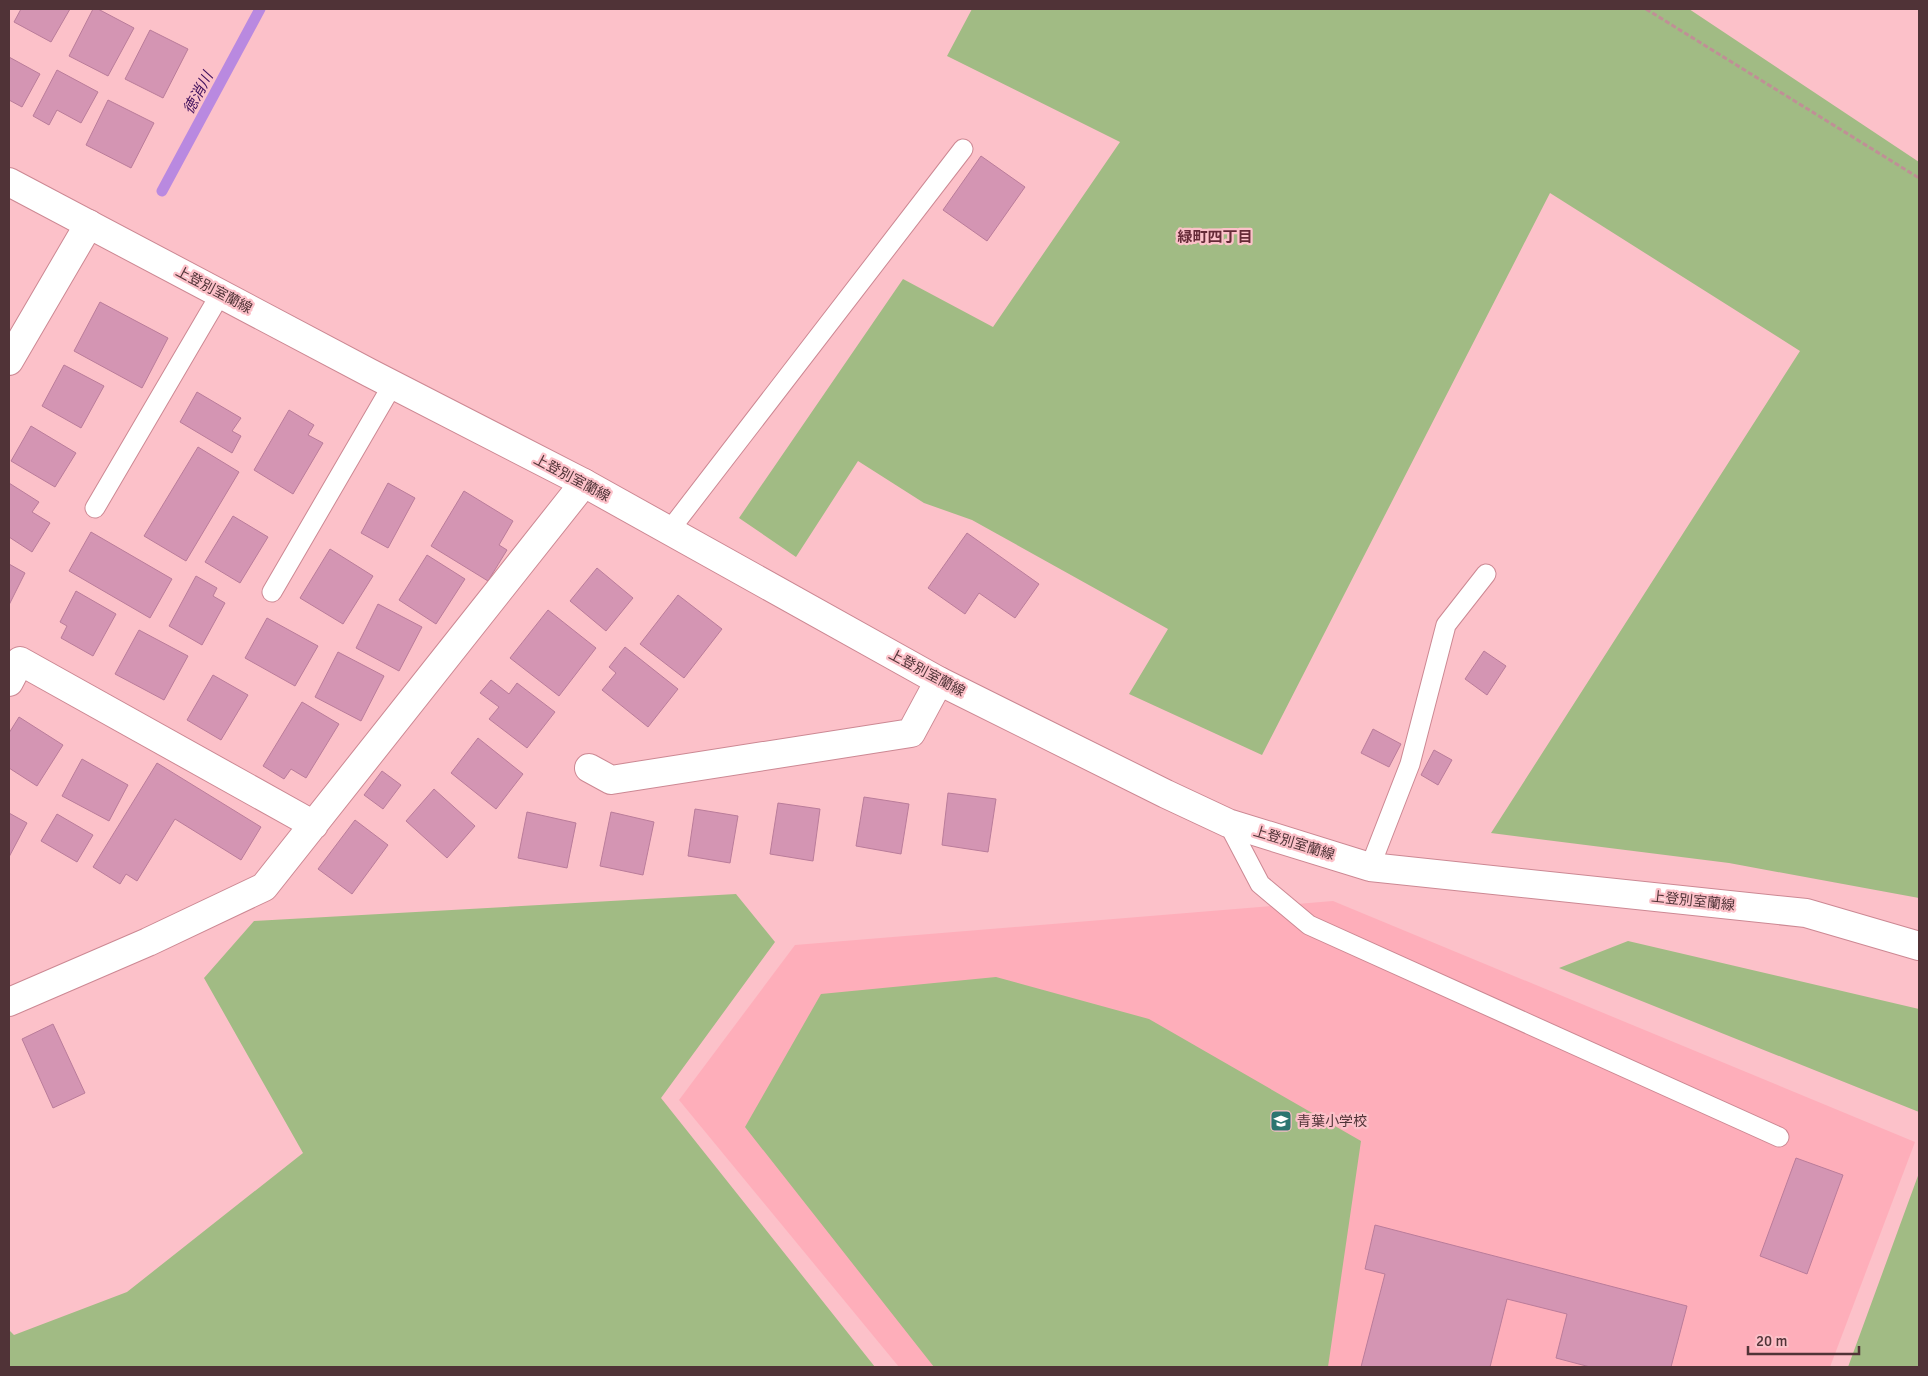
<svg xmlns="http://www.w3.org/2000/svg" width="1928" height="1376" font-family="Signika,'Noto Sans JP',sans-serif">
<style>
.built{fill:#feaeba}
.green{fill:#a1bb84}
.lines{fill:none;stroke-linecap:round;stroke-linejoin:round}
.stream{stroke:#b989e0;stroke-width:11}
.building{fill:#d495b3;stroke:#ba7c9a}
.service-casing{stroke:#cc8893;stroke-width:21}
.minor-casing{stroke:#cc8893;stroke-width:30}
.secondary-casing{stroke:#cc8893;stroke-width:30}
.path{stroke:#c08f96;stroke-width:3;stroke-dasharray:5 2.5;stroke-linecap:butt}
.service{stroke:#fff;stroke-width:19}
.minor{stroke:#fff;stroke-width:28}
.secondary{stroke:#fff;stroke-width:28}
.labels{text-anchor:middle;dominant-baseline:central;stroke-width:4.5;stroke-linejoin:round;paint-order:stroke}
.street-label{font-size:14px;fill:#503337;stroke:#fcc1c9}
.poi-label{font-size:14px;fill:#503337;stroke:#fcc1c9;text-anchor:start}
.water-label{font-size:15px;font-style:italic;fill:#40105d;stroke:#fcc1c9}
.neighbourhood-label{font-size:15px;font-weight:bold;fill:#652a37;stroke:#fcc1c9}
</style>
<rect width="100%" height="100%" fill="#fcc1c9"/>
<!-- built -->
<path class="built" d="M1333,901l582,241 -85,225h-931l-220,-267 116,-155z"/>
<!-- green -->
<path class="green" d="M972,9h717l230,153v736l-190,-35 -238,-30 309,-482 -250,-158 -288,562 -133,-61 39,-65 -196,-109 -48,-17 -66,-42 -62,96 -57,-39 164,-239 90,48 127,-185 -173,-86z
M736,894l39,48 -114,156 214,269h-866v-37l5,5 113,-43 176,-139 -99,-175 50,-57z
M1628,941l291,68v103l-360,-144z
M996,977l153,42 212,122 -33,226h-394l-189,-240 76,-133z
M1919,1173v194h-71z"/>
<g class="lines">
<!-- stream -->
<path class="stream" d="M162,191l98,-182"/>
</g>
<!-- building -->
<path class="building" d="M21,9h49l-19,33 -37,-20z
M93,9h5l36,19 -26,48 -39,-20z
M150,30l38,19 -25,49 -38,-19z
M9,57l31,17 -18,33 -13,-7z
M57,70l41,22 -17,31 -24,-13 -8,15 -16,-9z
M108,100l46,23 -23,45 -45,-23z
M981,156l44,31 -38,54 -44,-31z
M100,302l68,36 -26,50 -68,-37z
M64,365l40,21 -23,42 -39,-22z
M197,392l44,26 -9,13 9,5 -9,17 -52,-31z
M289,410l25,15 -6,10 15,8 -30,51 -39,-24z
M31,426l45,27 -21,34 -44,-26z
M198,447l41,25 -53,89 -42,-25z
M9,483l30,19 -7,10 18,11 -18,29 -23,-15z
M388,483l27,15 -27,50 -27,-15z
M464,491l49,30 -14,24 8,5 -19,31 -57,-35z
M233,516l35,21 -28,46 -35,-21z
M91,532l81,47 -22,39 -81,-47z
M967,533l72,51 -24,34 -36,-25 -14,21 -37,-26z
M330,549l43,27 -30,48 -43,-26z
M427,555l38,24 -29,45 -37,-24z
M9,564l16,9 -16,32z
M597,568l36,30 -27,33 -36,-30z
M196,576l21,12 -4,8 12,7 -23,42 -33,-19z
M76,591l40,23 -23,42 -32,-18 6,-12 -7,-4z
M678,595l44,34 -38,49 -44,-34z
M378,604l44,23 -23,44 -43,-23z
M548,610l48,38 -37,48 -49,-38z
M267,618l51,28 -23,40 -50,-28z
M139,630l49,26 -24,44 -49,-26z
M625,647l53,42 -30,38 -46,-37 14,-17 -7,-6z
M1484,651l22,15 -19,29 -22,-16z
M338,652l46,24 -23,45 -46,-24z
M213,675l35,20 -27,45 -34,-20z
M491,680l18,14 8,-11 38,29 -28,36 -38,-29 10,-12 -19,-14z
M302,702l37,22 -33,54 -15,-9 -7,10 -21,-13z
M19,717l44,28 -26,41 -28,-18v-35z
M1373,729l28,15 -12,23 -28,-14z
M478,738l45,36 -27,35 -45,-36z
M1434,750l18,10 -14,25 -17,-10z
M82,759l46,26 -19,36 -47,-25z
M157,763l104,64 -20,33 -66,-41 -38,62 -11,-7 -6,10 -27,-17z
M382,771l19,14 -18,24 -19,-14z
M434,789l41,37 -28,32 -41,-37z
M948,793l48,6 -8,53 -46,-7z
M864,797l45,7 -8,50 -45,-8z
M778,803l42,6 -7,52 -43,-7z
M695,809l43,7 -8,47 -42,-7z
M527,812l49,11 -9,45 -49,-10z
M611,812l43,10 -11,53 -43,-9z
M9,813l18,10 -18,34z
M57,814l36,21 -16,27 -36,-21z
M355,820l33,25 -36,49 -34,-25z
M53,1024l32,69 -32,15 -31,-69z
M1796,1158l47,17 -36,99 -47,-18z
M1375,1225l312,81 -16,61h-81l-34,-9 11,-44 -60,-15 -17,68h-129l24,-93 -20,-5z"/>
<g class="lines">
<!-- service casing -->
<g class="service-casing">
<path id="service" d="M95,508l126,-215
M669,531l294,-382
M272,592l121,-208
M1228,823l32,61 49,41 470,212
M1370,867l40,-103 36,-139 40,-51"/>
</g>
<!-- minor casing -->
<g class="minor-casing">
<path id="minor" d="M9,361l80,-137
M9,682l11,-21 294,164
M589,768l22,12 300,-47 28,-52
M9,1002l139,-60 116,-55 320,-404"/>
</g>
<!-- secondary casing -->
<g class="secondary-casing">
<path id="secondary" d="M9,182l361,191 214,110 355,198 227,113 62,29 142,44 436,46 113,33"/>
</g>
<!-- path -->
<path class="path" d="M1646,9l273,169"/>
<!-- service -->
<use href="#service" class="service"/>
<!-- minor -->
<use href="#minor" class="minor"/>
<!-- secondary -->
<use href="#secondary" class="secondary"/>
</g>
<!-- icons -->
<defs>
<g id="school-square" transform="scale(1.125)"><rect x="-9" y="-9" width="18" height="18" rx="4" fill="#2c7570" stroke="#fcc1c9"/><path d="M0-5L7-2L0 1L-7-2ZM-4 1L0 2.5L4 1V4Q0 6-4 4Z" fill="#fff"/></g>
</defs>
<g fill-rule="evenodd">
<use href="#school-square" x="1281" y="1121"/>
</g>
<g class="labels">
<!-- street labels -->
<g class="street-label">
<text transform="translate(214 290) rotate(28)">上登別室蘭線</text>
<text transform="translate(572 478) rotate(28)">上登別室蘭線</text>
<text transform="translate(927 673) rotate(28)">上登別室蘭線</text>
<text transform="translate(1294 843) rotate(17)">上登別室蘭線</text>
<text transform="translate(1693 901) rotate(6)">上登別室蘭線</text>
</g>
<!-- poi labels -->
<g class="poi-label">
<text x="1297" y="1121">青葉小学校</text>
</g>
<!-- water labels -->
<g class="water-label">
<text transform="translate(198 93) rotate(-62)">徳消川</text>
</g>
<!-- neighbourhood labels -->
<g class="neighbourhood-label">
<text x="1215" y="237">緑町四丁目</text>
</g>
</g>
<!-- border -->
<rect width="1928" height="1376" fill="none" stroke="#503337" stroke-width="20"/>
<!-- scale -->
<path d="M1748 1346v8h111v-8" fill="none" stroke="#503337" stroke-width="2.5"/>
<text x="1756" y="1346" font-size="15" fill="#503337" stroke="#fcc1c9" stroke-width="4" paint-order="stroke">20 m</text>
</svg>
